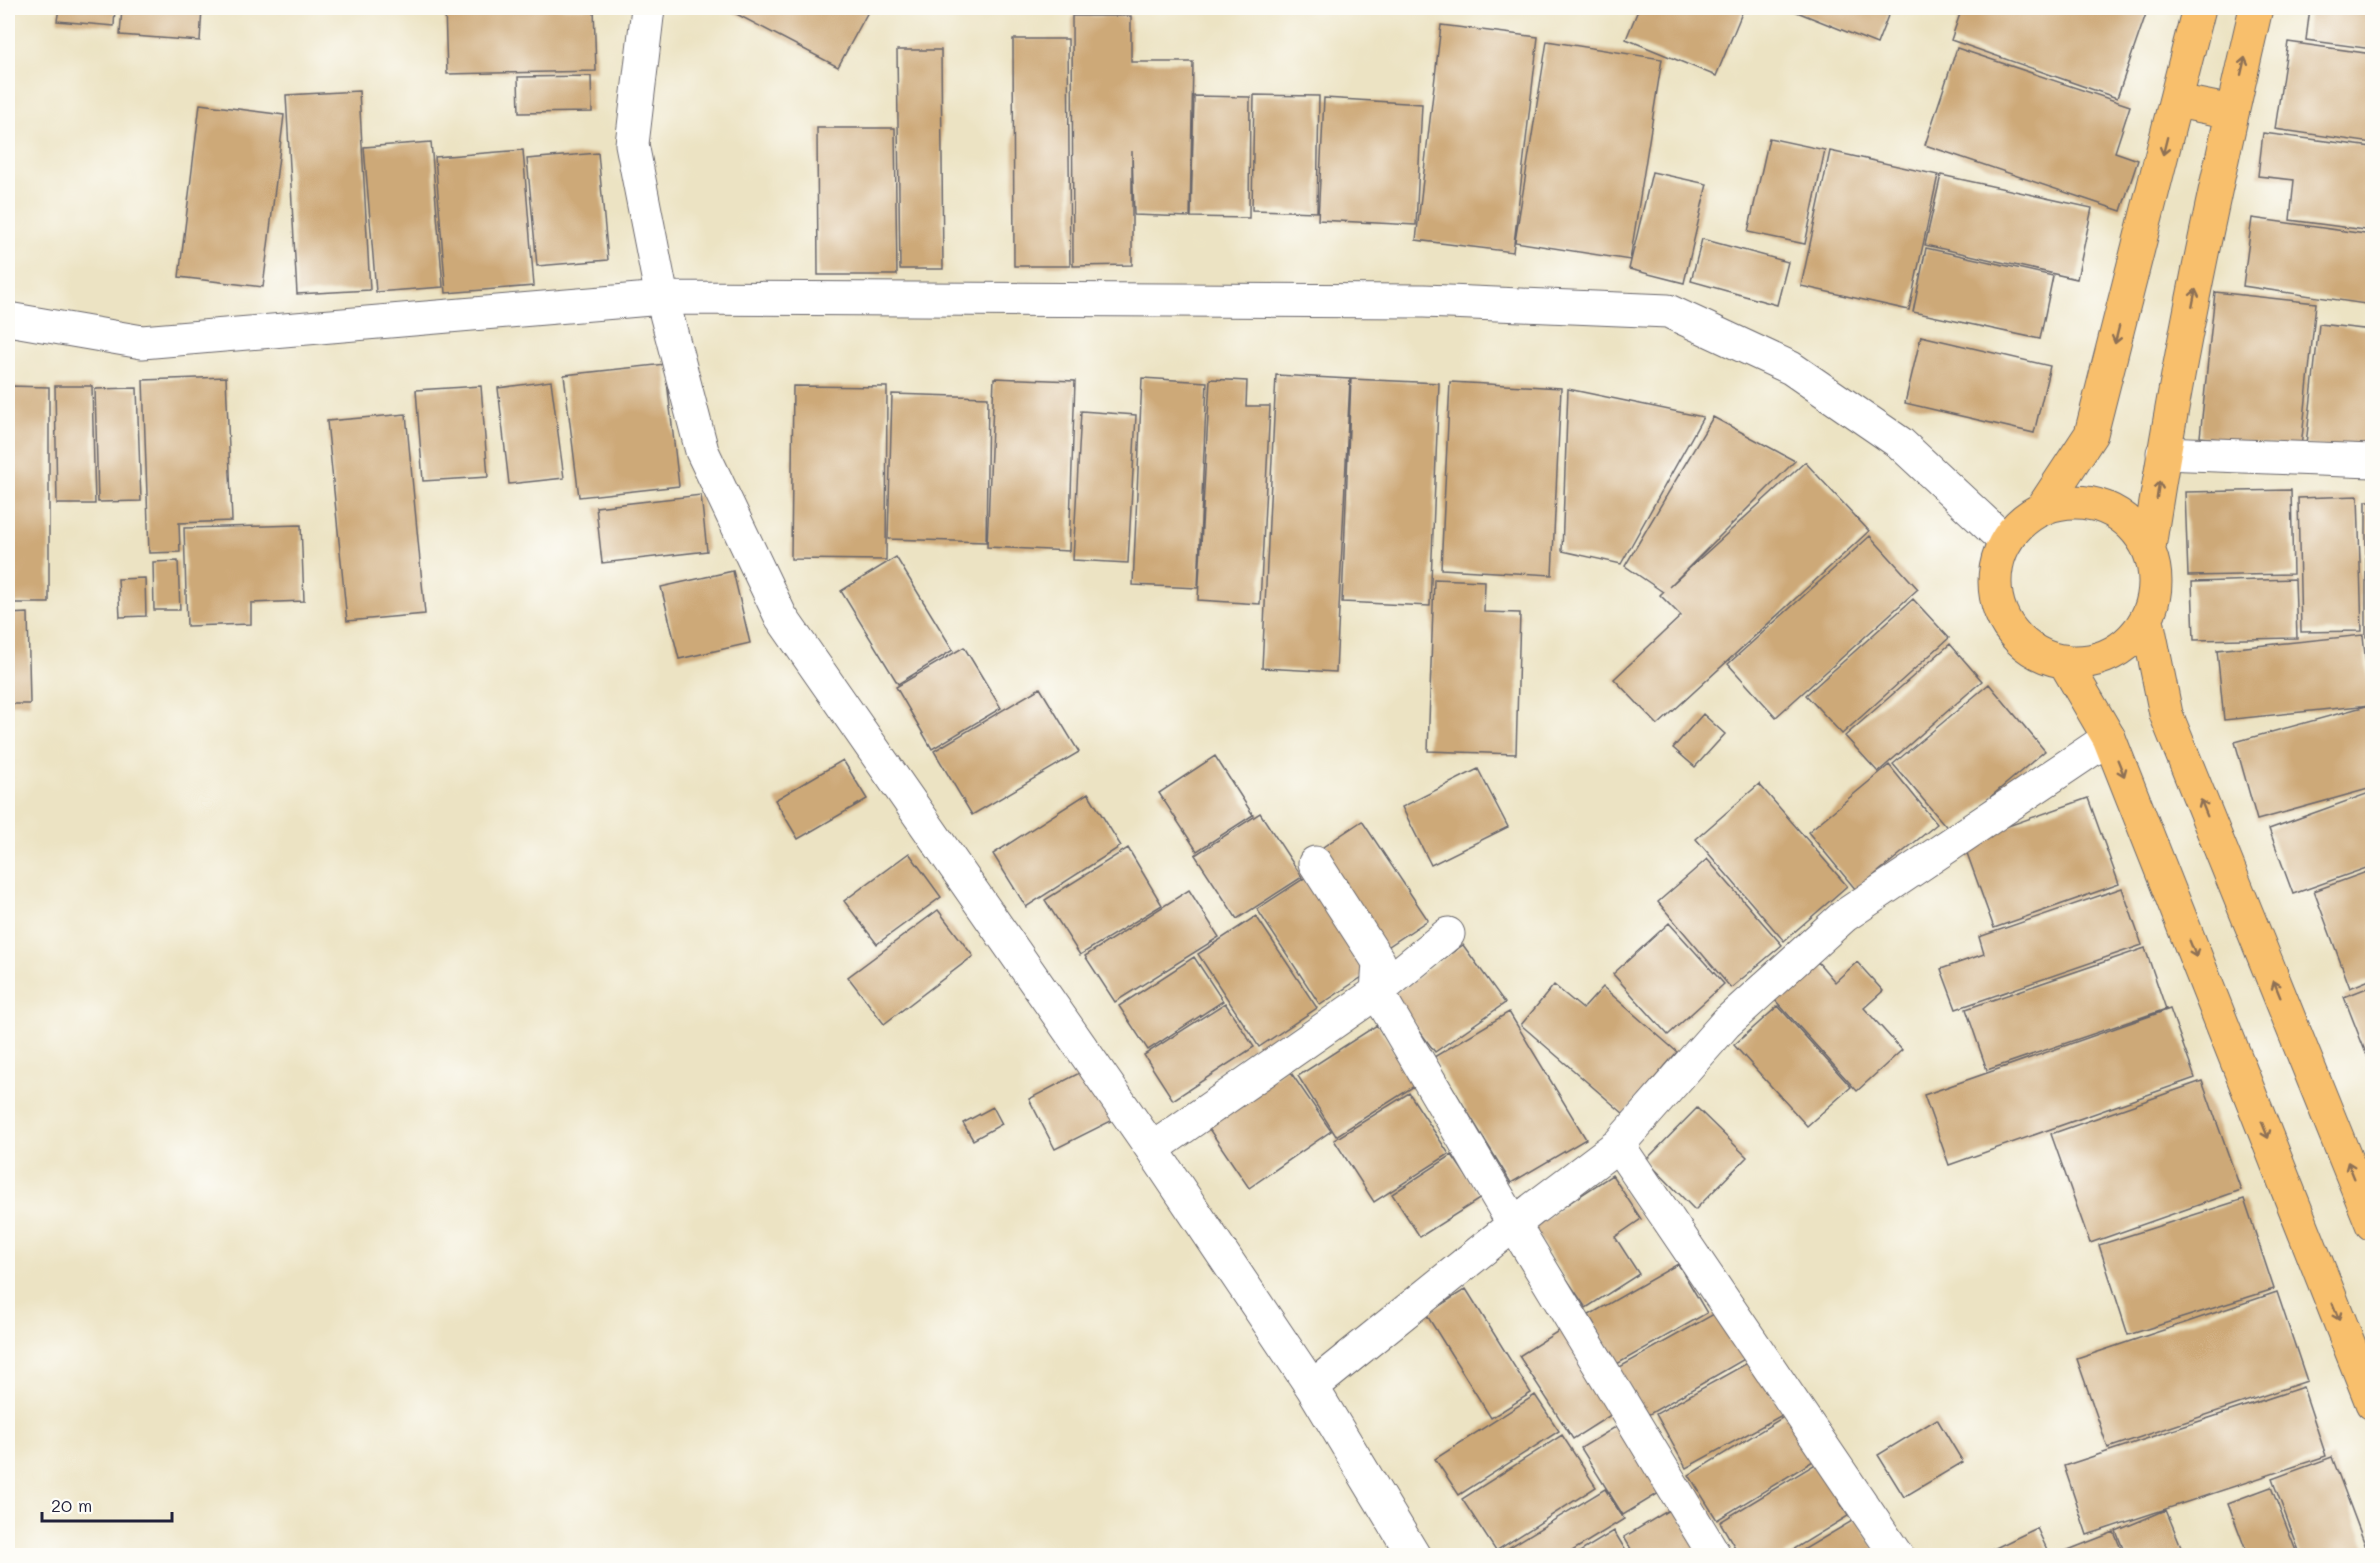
<svg xmlns="http://www.w3.org/2000/svg" width="2380" height="1563" font-family="Mali,sans-serif">
<style>
.building{fill:#cda978}
.lines{fill:none;stroke-linecap:round;stroke-linejoin:round}
.minor-casing{stroke:#69666b;stroke-width:35}
.major-casing{stroke:#69666b;stroke-width:35}
.minor{stroke:#fff;stroke-width:33}
.major{stroke:#f8bf6c;stroke-width:33}
.oneway{stroke:#8d7054}
</style>
<rect width="100%" height="100%" fill="#fdfcf7"/>
<filter id="ink" filterUnits="userSpaceOnUse"><feTurbulence type="fractalNoise" baseFrequency=".0167" numOctaves="2"/><feDisplacementMap in="SourceGraphic" scale="12" xChannelSelector="R" yChannelSelector="G"/><feConvolveMatrix kernelMatrix="1 2 1 2 8 2 1 2 1" color-interpolation-filters="sRGB"/></filter>
<filter id="wash" filterUnits="userSpaceOnUse"><feTurbulence type="fractalNoise" baseFrequency=".008" numOctaves="4" result="noise"/><feDisplacementMap in="SourceGraphic" scale="24" xChannelSelector="R" yChannelSelector="G"/><feGaussianBlur stdDeviation="1.35" result="paint"/><feColorMatrix in="noise" values="0 0 0 0 0 0 0 0 0 0 0 0 0 0 0 0 0 1.4 0 .05"/><feComposite in="paint" operator="in"/></filter>
<g filter="url(#wash)">
<rect width="100%" height="100%" fill="#ece3c3"/>
<g id="blocks">
<!-- building -->
<path class="building" d="M59,8h56l-1,18 -57,-5z
M122,8h80l-2,33 -80,-6z
M445,8h149l2,63 -149,3z
M725,8h145l-32,59z
M1639,8h105l-28,68 -90,-37z
M1787,8h104l-14,36z
M1962,8h186l-31,90 -166,-58z
M2310,8h62v41l-66,-9z
M1072,16h59v46h62l-3,155 -56,-2 -2,-64v114l-59,1z
M1441,25l97,12 -25,215 -97,-12z
M1013,39h55l2,227h-56z
M1547,41l115,18 -32,201 -115,-18z
M2288,42l84,12v89l-97,-14z
M1957,48l173,58 -15,46 23,8 -17,51 -196,-66z
M897,50h44l2,219h-43z
M591,76l1,36 -73,1 -1,-36z
M359,91l11,199 -73,4 -11,-199z
M1254,95l65,1 -2,116 -65,-2z
M1194,96l56,1 -1,121 -58,-1z
M1324,98l98,6 -6,121 -98,-5z
M200,104l84,11 -21,172 -84,-10z
M817,128h78l2,147h-79z
M2263,133l109,14v84l-82,-11 4,-40 -36,-4z
M1769,138l56,12 -20,94 -57,-12z
M431,142l12,145 -67,5 -12,-145z
M8,148l4,1 -3,18h-1z
M523,150l11,136 -88,7 -11,-136z
M1830,151l108,24 -29,135 -108,-24z
M598,153l10,107 -71,6 -10,-107z
M1652,172l55,12 -23,99 -55,-14z
M1941,175l151,33 -15,71 -152,-34z
M2252,218l120,17v70l-129,-19z
M1702,239l86,23 -11,43 -86,-24z
M1926,248l127,28 -13,63 -127,-27z
M2215,292l101,11 -15,145 -101,-11z
M2319,324l53,6v122l-66,-7z
M1921,336l129,30 -16,67 -129,-30z
M665,364l14,122 -100,11 -15,-122z
M1276,375l74,4 -14,293 -74,-4z
M226,377l6,144 -53,2 1,29 -31,1 -6,-173z
M994,378l81,3 -6,170 -82,-4z
M1142,378l65,4 -9,206 -65,-3z
M1210,379l37,2 -1,25h24l-10,198 -62,-4z
M1351,379l88,4 -9,223 -88,-4z
M551,381l13,97 -55,6 -11,-96z
M1450,382l111,6 -9,187 -111,-6z
M8,386l41,1v216h-41z
M55,386h37l3,118h-38z
M481,386l7,91 -65,4 -7,-91z
M793,386l94,1 -1,173 -95,-1z
M137,388l4,113 -43,1 -3,-113z
M1568,389l135,28 -82,147 -59,-13z
M892,394l96,3 -2,145 -98,-3z
M1081,411l55,4 -8,148 -55,-3z
M406,414l19,200 -78,7 -20,-200z
M1713,417l82,44 -126,126 136,-125 64,69 -211,194 -44,-46 67,-63 -21,-21 3,-3 -38,-26z
M2291,490l2,84 -105,2 -3,-84z
M701,495l6,56 -105,12 -6,-56z
M2358,496l4,135 -61,1 -3,-134z
M2366,501h6v136h-6z
M301,525l3,76 -53,2v21l-64,2 -3,-98z
M1870,536l48,53 -142,128 -48,-53z
M896,557l57,93 -55,34 -57,-93z
M178,561l2,49h-26l-1,-48z
M733,571l17,72 -71,16 -18,-72z
M145,578l1,38 -26,1 -2,-38z
M1434,579l51,2 -1,31 36,1 -4,141 -88,-3z
M2295,579l2,59 -103,2 -2,-58z
M1913,599l36,39 -107,96 -36,-39z
M28,613l2,91h-22v-90z
M2363,635l7,70 2,-1v84l-115,32 -22,-78 135,-37 -146,15 -7,-70z
M1950,644l32,37 -104,91 -33,-36z
M964,647l37,61 -69,41 -36,-62z
M1989,684l56,67 -95,80 -57,-67z
M1040,688l39,64 -107,63 -38,-64z
M1703,714l22,20 -30,33 -22,-19z
M1215,756l38,59 -56,36 -38,-58z
M843,760l24,39 -69,40 -23,-39z
M1889,765l48,59 -81,66 -48,-58z
M1478,769l30,58 -77,38 -29,-58z
M1759,784l88,102 -63,55 -88,-102z
M2372,792v74l-79,28 -24,-65z
M1088,793l33,53 -95,61 -33,-53z
M2088,798l31,86 -125,44 -31,-86z
M1260,813l42,64 -65,42 -42,-64z
M1362,821l66,99 -45,30 -66,-99z
M1128,848l34,57 -82,50 -35,-55z
M909,853l32,44 -64,47 -33,-43z
M1707,859l75,86 -51,43 -73,-86z
M2372,870v109l-22,9 -36,-97z
M1306,877l62,96 -48,32 -63,-96z
M2122,888l20,57 -186,64 -15,-40 43,-15 -5,-17z
M1189,890l30,47 -104,65 -30,-46z
M938,910l35,46 -89,68 -36,-47z
M1256,916l61,92 -58,39 -61,-93z
M1669,923l55,61 -56,51 -55,-61z
M1463,945l42,58 -70,49 -42,-57z
M2145,948l21,61 -179,61 -21,-61z
M1194,957l29,44 -75,49 -29,-44z
M1818,962l17,20 22,-20 26,29 -19,17 38,42 -45,41 -82,-91z
M1554,985l29,24 20,-22 74,65 -53,62 -103,-89z
M2372,986v68l-5,2 -23,-59z
M1225,1003l29,44 -81,53 -29,-45z
M1778,1006l73,81 -44,39 -73,-81z
M2170,1009l25,69 -246,87 -25,-70z
M1509,1012l77,127 -75,44 -77,-126z
M1377,1025l39,60 -80,51 -38,-60z
M1091,1067l26,51 -62,31 -26,-50z
M1287,1067l44,64 -82,57 -44,-65z
M2202,1081l39,109 -151,53 -39,-109z
M1409,1093l40,61 -75,48 -40,-62z
M993,1107l9,17 -29,16 -10,-17z
M1697,1108l50,49 -52,53 -49,-50z
M1452,1155l29,43 -61,39 -28,-43z
M1612,1175l29,44 -26,18 24,37 -53,34 -54,-81z
M2244,1199l30,90 -146,46 -29,-90z
M1678,1264l29,49 -90,51 -28,-49z
M1466,1289l65,104 -40,25 -65,-104z
M2277,1292l30,89 -199,67 -31,-89z
M1721,1310l27,47 -102,59 -28,-48z
M1563,1328l54,83 -44,28 -54,-83z
M1753,1360l31,54 -98,54 -30,-54z
M2303,1387l23,69 -239,79 -23,-69z
M1535,1395l24,36 -100,64 -24,-36z
M1790,1413l28,45 -101,62 -28,-45z
M1937,1419l26,43 -59,35 -26,-42z
M1622,1423l42,67 -41,25 -42,-67z
M1562,1435l34,52 -100,64 -34,-52z
M2332,1457l37,98 -3,1h-65l-29,-77z
M1817,1463l31,53 -65,40h-43l-20,-34z
M2271,1487l27,69h-50l-20,-53z
M1605,1489l19,30 -60,37h-69z
M1674,1507l30,49h-69l-11,-19z
M2166,1510l19,46h-59l-10,-25z
M1857,1518l22,38h-86z
M2037,1528l13,28h-71z
M1614,1531l15,25h-56z
M2114,1532l10,24h-60l-1,-4z"/>
</g>
</g>
<g filter="url(#ink)">
<use href="#blocks" fill-opacity="0" stroke="#69666b" stroke-width="1.5"/>
<g class="lines">
<!-- minor casing -->
<g class="minor-casing">
<path id="minor" d="M648,8l-16,136 30,154 40,153 79,166 371,532 160,238 102,169
M8,319l134,23 520,-44 762,3 244,10 123,57 109,75 105,98
M2163,453l209,8
M1315,863l64,99 -2,30 138,234 200,330
M1618,1145l279,411
M1152,1149l225,-157 71,-58
M1312,1387l221,-178 85,-64 108,-122 118,-107 265,-178"/>
</g>
<!-- major casing -->
<g class="major-casing">
<path id="major" d="M2177,101l55,11
M1995 582a80 80 0 1 1 160 0a80 80 0 1 1-160 0Z
M2043,507l48,-73 108,-426
M2149,548c27,-182 66,-362 107,-540
M2147,620l19,94 206,510
M2064,661l45,77 263,665"/>
</g>
<!-- minor -->
<use href="#minor" class="minor"/>
<!-- major -->
<use href="#major" class="major"/>
</g>
<!-- one-way arrows -->
<defs><path id="oneway-shaft" d="M-6 0H5M1.5-3L5.5 0L1.5 3" fill="none" stroke-width="1.6" stroke-linecap="round" stroke-linejoin="round" transform="scale(1.5)"/></defs>
<g class="oneway">
<use href="#oneway-shaft" transform="translate(2243 66) rotate(-77)"/>
<use href="#oneway-shaft" transform="translate(2165 146) rotate(104)"/>
<use href="#oneway-shaft" transform="translate(2194 298) rotate(-79)"/>
<use href="#oneway-shaft" transform="translate(2117 335) rotate(104)"/>
<use href="#oneway-shaft" transform="translate(2158 490) rotate(-82)"/>
<use href="#oneway-shaft" transform="translate(2121 768) rotate(68)"/>
<use href="#oneway-shaft" transform="translate(2204 808) rotate(-112)"/>
<use href="#oneway-shaft" transform="translate(2193 949) rotate(68)"/>
<use href="#oneway-shaft" transform="translate(2277 989) rotate(-112)"/>
<use href="#oneway-shaft" transform="translate(2265 1130) rotate(68)"/>
<use href="#oneway-shaft" transform="translate(2351 1170) rotate(-112)"/>
<use href="#oneway-shaft" transform="translate(2336 1312) rotate(68)"/>
</g>
</g>
<!-- margin -->
<rect width="2380" height="1563" fill="none" stroke="#fdfcf7" stroke-width="30"/>
<!-- scale -->
<path d="M42 1512v9h130v-9" fill="none" stroke="#22223b" stroke-width="3"/>
<text x="51" y="1512" font-size="18" fill="#22223b" stroke="#fdfcf7" stroke-width="4.5" paint-order="stroke">20 m</text>
</svg>
